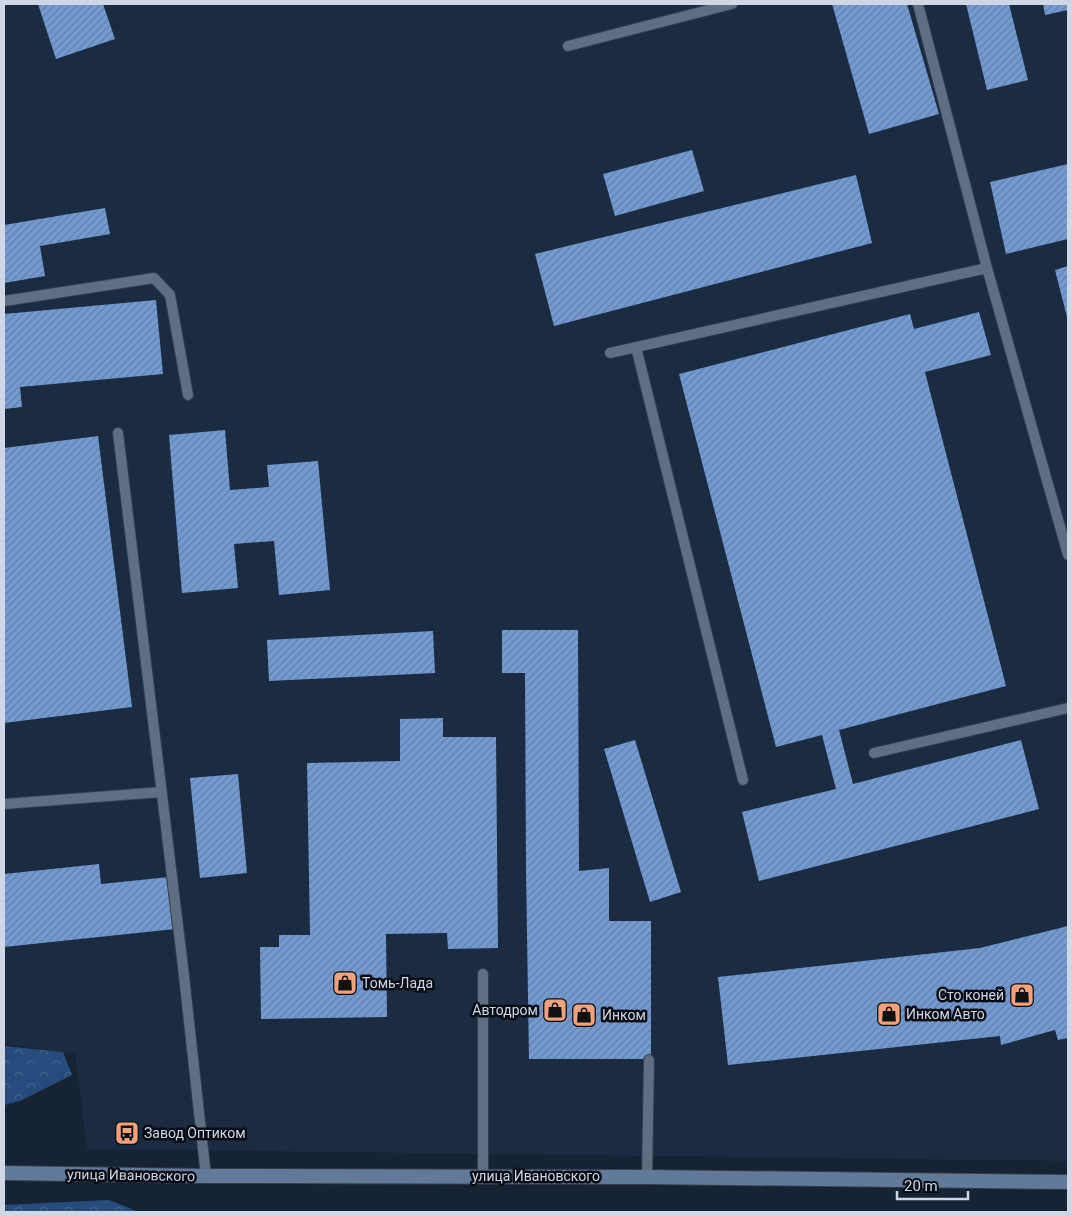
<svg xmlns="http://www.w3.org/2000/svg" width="1072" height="1216" font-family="Roboto,sans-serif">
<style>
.built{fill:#1a2b42}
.forest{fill:url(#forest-crowns)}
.building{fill:url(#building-hatch)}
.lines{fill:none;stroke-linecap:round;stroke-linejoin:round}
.service-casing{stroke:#343d4b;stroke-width:12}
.secondary-casing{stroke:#343d4b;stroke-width:16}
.service{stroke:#5e6e83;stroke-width:10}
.secondary{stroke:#627a9a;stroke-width:14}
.labels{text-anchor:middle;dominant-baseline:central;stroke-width:5;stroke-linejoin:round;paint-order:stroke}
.poi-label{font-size:14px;fill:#ced7e3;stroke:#070c14;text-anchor:start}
.street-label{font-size:14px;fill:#ced7e3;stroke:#070c14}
</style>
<defs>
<pattern id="forest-crowns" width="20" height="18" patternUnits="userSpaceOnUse" patternTransform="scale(1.25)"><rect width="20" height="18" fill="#274b7c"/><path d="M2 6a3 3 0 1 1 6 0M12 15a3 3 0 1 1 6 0" fill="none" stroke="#45648e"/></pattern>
<pattern id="building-hatch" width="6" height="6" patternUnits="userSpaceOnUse" patternTransform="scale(1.25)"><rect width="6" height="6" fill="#739ad1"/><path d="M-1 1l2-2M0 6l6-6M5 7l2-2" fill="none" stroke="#637fa7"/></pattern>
</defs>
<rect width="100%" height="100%" fill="#162334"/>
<!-- built -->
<path class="built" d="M4,4h1064v1157l-981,-12 -12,-95 -71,-10z"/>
<!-- forest -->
<path class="forest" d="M4,1046l59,6 9,23 -52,26 -16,4z
M109,1200l30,12h-135v-7z"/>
<!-- building -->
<path class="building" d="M38,4h65l12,35 -59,20z
M832,4h75l32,110 -70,20z
M966,4h43l19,76 -41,10z
M1043,4h25v6l-23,5z
M692,150l12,41 -89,25 -12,-42z
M1068,164v75l-62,15 -16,-72z
M856,175l16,68 -318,83 -19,-72z
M105,208l5,26 -70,12 5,30 -41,7v-58z
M1068,266v55l-13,-51z
M156,300l7,74 -143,13 2,20 -18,2v-95z
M979,312l12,43 -66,17 81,314 -167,44 14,54 168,-44 18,69 -280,72 -17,-69 94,-23 -14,-54 -46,12 -97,-373 231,-60 4,15z
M225,430l5,60 39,-3 -2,-22 51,-4 12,129 -51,5 -5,-54 -40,3 4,44 -56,5 -13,-158z
M98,436l34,271 -128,16v-275z
M502,630h76l1,241 30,-3v53h42v138h-122l-3,-188 -1,-198h-23z
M433,631l2,42 -166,8 -2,-41z
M443,718v19h53l2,211 -50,1 -1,-16 -61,1 1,83 -126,2 -1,-72h19v-12h31l-3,-172 93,-2v-42z
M635,740l46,152 -31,10 -46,-153z
M238,774l9,99 -47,5 -10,-100z
M99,864l2,20 68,-7 6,52 -171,18v-73z
M1068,926v112l-10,2 -3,-10 -54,15 -1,-9 -272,29 -10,-88 262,-29z"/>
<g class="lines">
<!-- service casing -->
<g class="service-casing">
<path id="service" d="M918,4l69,264 81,287
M568,46l164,-42
M4,301l150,-23 16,17 18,100
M636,347l107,433
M610,353l377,-85
M118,433l65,534 23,209
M874,753l194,-45
M4,804l158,-12
M483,974v202
M647,1177l2,-117"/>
</g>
<!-- secondary casing -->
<g class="secondary-casing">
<path id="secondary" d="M4,1173l202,3 441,1 421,5"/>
</g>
<!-- service -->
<use href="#service" class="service"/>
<!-- secondary -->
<use href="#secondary" class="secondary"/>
</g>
<!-- icons -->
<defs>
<g id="shop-square" transform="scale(1.25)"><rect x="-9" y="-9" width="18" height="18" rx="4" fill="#f1a27b" stroke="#070c14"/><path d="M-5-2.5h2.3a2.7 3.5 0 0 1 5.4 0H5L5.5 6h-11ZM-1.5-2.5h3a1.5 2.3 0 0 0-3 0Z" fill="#111"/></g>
<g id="bus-square" transform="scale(1.25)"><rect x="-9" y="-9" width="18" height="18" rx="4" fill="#f1a27b" stroke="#070c14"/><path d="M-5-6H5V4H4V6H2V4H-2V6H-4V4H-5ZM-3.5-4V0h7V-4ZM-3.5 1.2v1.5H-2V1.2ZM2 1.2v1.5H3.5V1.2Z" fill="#111"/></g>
</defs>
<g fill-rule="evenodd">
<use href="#shop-square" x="345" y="983"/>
<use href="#shop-square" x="1022" y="995"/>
<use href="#shop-square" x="555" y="1010"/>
<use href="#shop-square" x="889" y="1014"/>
<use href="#shop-square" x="584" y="1015"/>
<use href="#bus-square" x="127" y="1133"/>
</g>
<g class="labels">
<!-- poi labels -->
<g class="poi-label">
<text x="362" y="983">Томь-Лада</text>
<text x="1004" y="995" text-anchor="end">Сто коней</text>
<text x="538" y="1010" text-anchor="end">Автодром</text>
<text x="906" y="1014">Инком Авто</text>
<text x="602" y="1015">Инком</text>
<text x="144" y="1133">Завод Оптиком</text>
</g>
<!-- street labels -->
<g class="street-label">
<text transform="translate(131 1175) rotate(1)">улица Ивановского</text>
<text x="536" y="1176">улица Ивановского</text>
</g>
</g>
<!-- border -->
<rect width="1072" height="1216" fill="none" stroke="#ced7e3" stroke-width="10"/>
<!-- scale -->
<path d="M897 1191v8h71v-8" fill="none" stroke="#ced7e3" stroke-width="2.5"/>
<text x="904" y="1191" font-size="15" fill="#ced7e3" stroke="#070c14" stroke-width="4" paint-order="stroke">20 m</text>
</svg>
